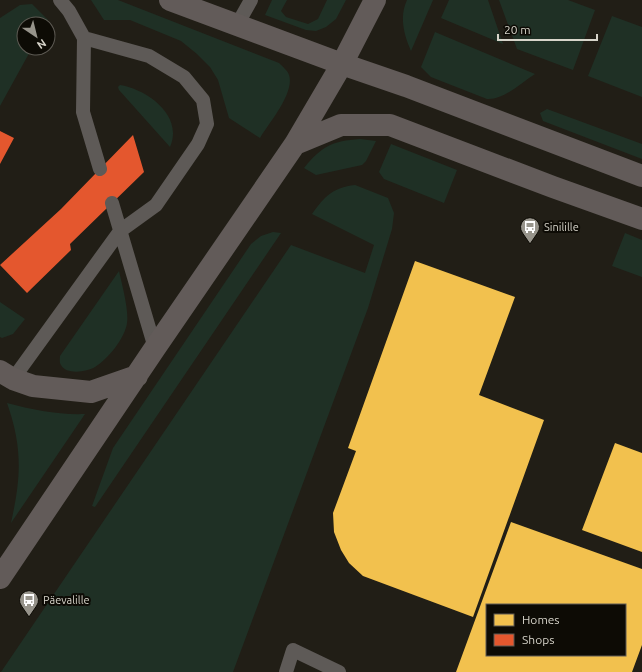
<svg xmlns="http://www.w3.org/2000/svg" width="642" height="672" font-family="Ubuntu,sans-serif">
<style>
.green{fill:#1f3025}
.homes{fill:#f2c14e;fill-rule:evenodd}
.shops{fill:#e4572e}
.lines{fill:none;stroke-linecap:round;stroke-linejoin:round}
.lane{stroke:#5e5a57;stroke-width:14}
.secondary{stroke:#625b59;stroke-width:22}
.labels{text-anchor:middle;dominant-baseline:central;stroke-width:4;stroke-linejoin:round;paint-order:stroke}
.poi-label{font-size:11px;fill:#d7d4ca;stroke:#0d0b05;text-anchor:start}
</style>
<rect width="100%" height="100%" fill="#211e16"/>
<!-- green -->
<path class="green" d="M91,0h27l161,63c3,3 9,8 10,12 6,18 -20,48 -29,63l-31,-20 -11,-38 -8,-13 -13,-13 -16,-13 -51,-21h-26z
M272,0h15l-6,11 5,6 22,7 10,-5 9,-19h19l-10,19 -10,8 -10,4 -10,-1 -41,-15z
M407,0h26l-22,51c-7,-16 -12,-34 -4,-51z
M449,0h39l15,44 -62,-26z
M499,0h69l27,10 -22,60 -56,-21z
M32,4l16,16 -2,4h-22v24h8l-32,58v-88l20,-13z
M612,16l30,11v70l-54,-21z
M435,32l100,42c-14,9 -31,26 -48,25l-46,-18 -10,-4 -10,-10z
M120,85c26,4 64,30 50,62l-51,-57 -1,-3z
M547,109l95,35v15l-99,-38 -3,-8z
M360,139l16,2 -10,20 -4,4 -46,10 -12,-7c18,-22 28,-27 56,-29z
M391,144l66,26 -13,33 -60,-24 -5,-7z
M355,185l33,13 6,15 -2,16 -24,79 -135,364h-232l290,-427 74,28 9,-28 -62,-31c13,-18 20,-26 43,-29z
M273,232l8,1 -186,274 -3,-1 21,-58 138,-204 10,-8z
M625,233l17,7v37l-30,-11z
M119,271c3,14 10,39 8,52 -2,15 -19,36 -32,44 -8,5 -29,8 -34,-2 -2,-3 -1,-6 -1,-9z
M0,302l25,17 -12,15 -11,4 -2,-1z
M7,403c26,7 52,12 78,11l-74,109c10,-46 12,-74 -4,-120z"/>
<!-- homes -->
<path class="homes" d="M415,261l100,36 -36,98 65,25 -71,197 -110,-41 -14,-13 -8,-13 -7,-18 -1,-19 23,-62 -8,-3z
M615,443l27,10v99l-60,-22z
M511,522l131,47v76l-10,27h-176zM487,605h138v50h-138z"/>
<!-- shops -->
<path class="shops" d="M0,131l14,7 -14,26z
M133,135l11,37 -74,72 1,6 -44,43 -27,-28 61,-56z"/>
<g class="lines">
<!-- lane -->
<path class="lane" d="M237,25l14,-25
M84,38l-1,74 17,57
M112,203l43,145
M13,379l107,-148 36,-26 42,-61 9,-20 -4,-24 -19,-23 -35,-21 -65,-18 -15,-27 -9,-11
M286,672l7,-22 46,22"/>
<!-- secondary -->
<path class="secondary" d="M170,0l172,64 64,22 236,90
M295,144l46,-19h49l163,62 89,32
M0,371l13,8 20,7 58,6 46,-16
M0,578l155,-230 140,-204 47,-80 33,-64"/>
</g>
<!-- icons -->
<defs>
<g id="bus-pin" transform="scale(1)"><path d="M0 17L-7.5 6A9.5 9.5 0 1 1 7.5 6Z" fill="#97948b" stroke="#0d0b05"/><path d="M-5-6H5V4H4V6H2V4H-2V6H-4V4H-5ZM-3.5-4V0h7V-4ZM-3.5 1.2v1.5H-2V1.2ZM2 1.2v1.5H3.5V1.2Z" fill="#fff"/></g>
</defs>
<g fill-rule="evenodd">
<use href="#bus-pin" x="530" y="227"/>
<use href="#bus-pin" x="29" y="600"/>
</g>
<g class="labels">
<!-- poi labels -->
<g class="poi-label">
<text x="544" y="227">Sinilille</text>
<text x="43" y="600">Päevalille</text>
</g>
</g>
<!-- legend -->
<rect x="486" y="604" width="140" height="52" fill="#0d0b05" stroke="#5e5b54"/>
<rect x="494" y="614" width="20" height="12" fill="#f2c14e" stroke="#5e5b54"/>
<text x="522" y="624" font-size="12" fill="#d7d4ca">Homes</text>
<rect x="494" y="634" width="20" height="12" fill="#e4572e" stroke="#5e5b54"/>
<text x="522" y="644" font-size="12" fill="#d7d4ca">Shops</text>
<!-- north arrow -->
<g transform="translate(36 36) rotate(145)"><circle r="19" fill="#0d0b05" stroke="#5e5b54"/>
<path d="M0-3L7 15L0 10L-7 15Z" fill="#97948b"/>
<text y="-6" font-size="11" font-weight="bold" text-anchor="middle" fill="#d7d4ca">N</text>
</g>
<!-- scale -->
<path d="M498 34v6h99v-6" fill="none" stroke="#d7d4ca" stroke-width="2"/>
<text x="504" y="34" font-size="12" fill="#d7d4ca" stroke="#0d0b05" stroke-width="3" paint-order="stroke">20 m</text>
</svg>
